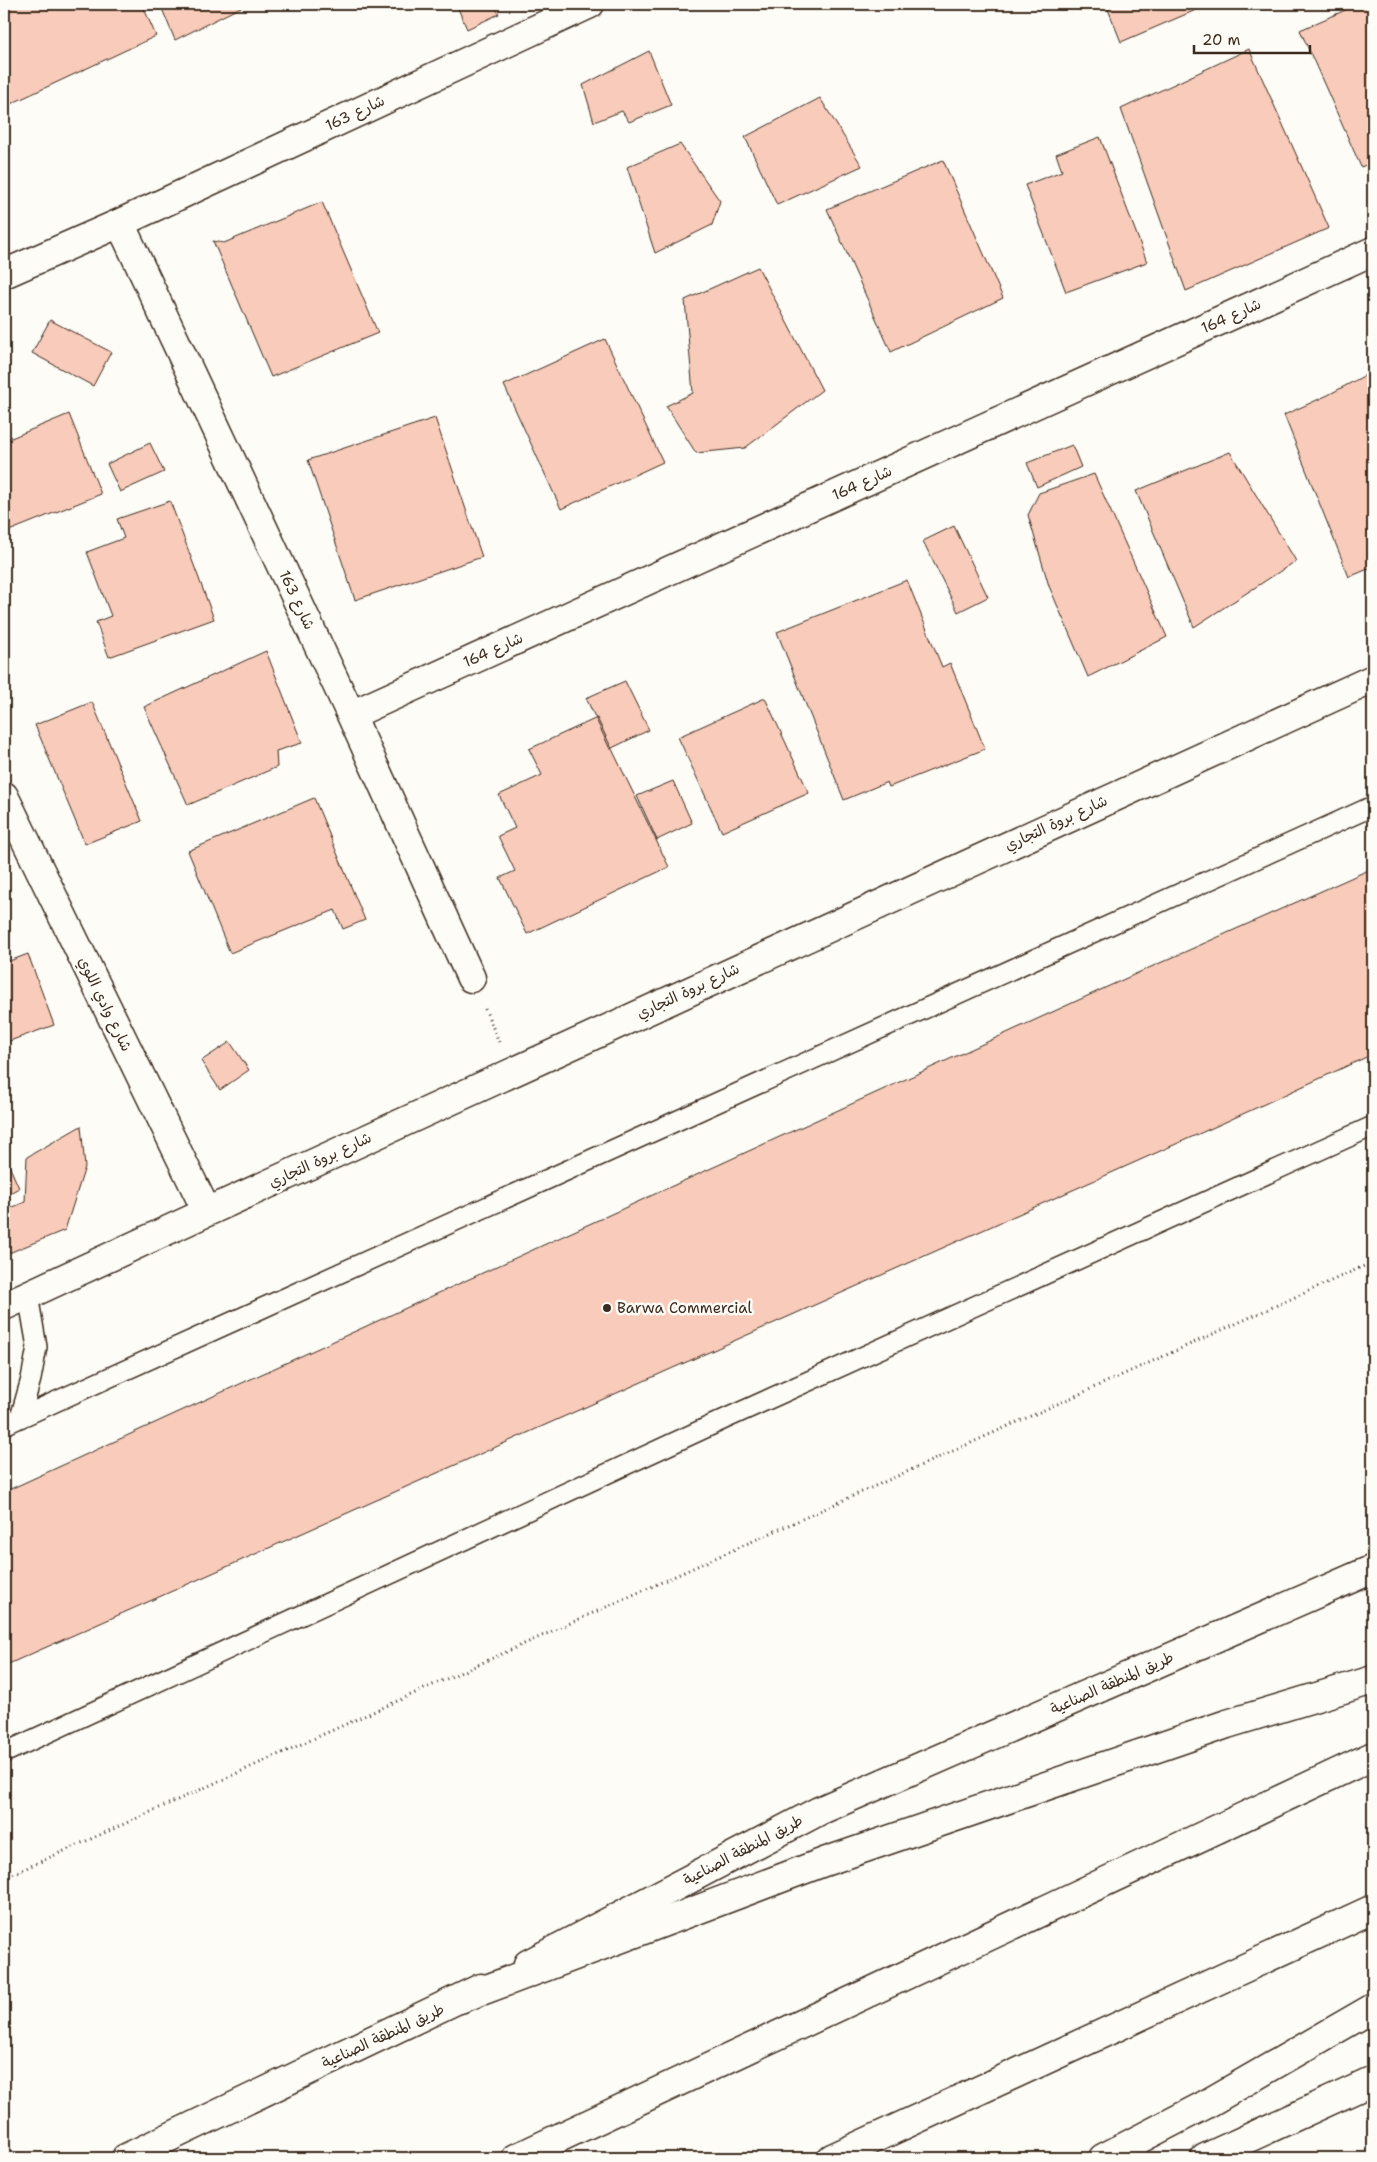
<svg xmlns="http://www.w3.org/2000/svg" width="1377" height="2162" font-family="'Shantell Sans','Playpen Sans Arabic',sans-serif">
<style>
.building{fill:#f8cbba;stroke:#3b2a1e}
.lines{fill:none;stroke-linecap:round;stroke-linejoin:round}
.service-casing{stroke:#3b2a1e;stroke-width:22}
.minor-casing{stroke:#3b2a1e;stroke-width:31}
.tertiary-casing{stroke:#3b2a1e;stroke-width:31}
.trunk-casing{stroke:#3b2a1e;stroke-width:31}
.path{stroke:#3b2a1e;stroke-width:3;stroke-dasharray:1 4;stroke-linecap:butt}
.service{stroke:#fdfcf7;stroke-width:19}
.minor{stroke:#fdfcf7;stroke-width:28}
.tertiary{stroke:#fdfcf7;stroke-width:28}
.trunk{stroke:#fdfcf7;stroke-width:28}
.poi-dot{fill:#3b2a1e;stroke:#fdfcf7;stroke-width:2}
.labels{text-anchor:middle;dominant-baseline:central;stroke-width:5;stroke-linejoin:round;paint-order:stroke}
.street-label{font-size:15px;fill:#3b2a1e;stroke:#fdfcf7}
.poi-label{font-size:15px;fill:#3b2a1e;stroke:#fdfcf7;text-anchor:start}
</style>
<rect width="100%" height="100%" fill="#fdfcf7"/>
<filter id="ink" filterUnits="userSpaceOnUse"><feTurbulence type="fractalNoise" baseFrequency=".02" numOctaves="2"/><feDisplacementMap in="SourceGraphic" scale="10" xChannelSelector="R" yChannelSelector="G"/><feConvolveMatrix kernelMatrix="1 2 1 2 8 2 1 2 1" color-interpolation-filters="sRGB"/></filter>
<g filter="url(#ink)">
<!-- building -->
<path class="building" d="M4,4h138l14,32 -152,71z
M160,4h87l-72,36z
M456,4h38l5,10 -32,15z
M1106,4h104l-89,38z
M1359,4h14v158l-12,5 -61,-137z
M1249,49l80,179 -143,63 -65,-182z
M649,51l22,54 -42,17 -7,-11 -28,11 -11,-37z
M820,98l42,68 -85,39 -32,-68z
M1100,137l47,125 -81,30 -41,-107 37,-14 -6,-17z
M680,144l40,57 -8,24 -57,28 -28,-86z
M943,160l60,138 -112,54 -64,-143z
M322,202l56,131 -107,44 -58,-136 11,2z
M758,267l64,123 -77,58 -49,5 -30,-47 27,-13 -8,-93z
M50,320l61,32 -18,34 -61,-33z
M605,339l58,123 -102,47 -57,-124z
M1373,371v196l-24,10 -65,-162 44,-20z
M69,414l32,80 -97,39v-92z
M435,418l47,139 -127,43 -47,-140z
M150,443l14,29 -44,20 -13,-28z
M1072,445l9,22 -44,20 -10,-24z
M1230,452l66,109 -102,66 -58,-136z
M1094,474l73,163 -79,40 -39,-91 -21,-71 11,-22z
M170,501l44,118 -105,38 -13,-35 15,-6 -24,-64 37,-14 -7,-19z
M954,526l34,71 -30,15 -35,-71z
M907,580l35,87 8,-4 35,86 -96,38 -2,-5 -43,18 -67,-168z
M266,651l36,92 -26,8 1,16 -89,38 -44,-98z
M625,681l24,49 -39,19 -24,-51z
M765,698l44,95 -87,39 -44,-95z
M92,702l50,119 -57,23 -50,-119z
M597,718l72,149 -142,67 -27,-56 15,-7 -17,-35 17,-8 -16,-33 43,-20 -13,-26z
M673,781l19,42 -35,17 -20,-44z
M314,798l51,122 -22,9 -8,-19 -105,43 -42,-102z
M1373,868v186l-152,70 -1217,542v-174l1138,-521z
M28,954l26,71 -50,18v-80z
M230,1042l19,28 -29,20 -19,-29z
M81,1126l4,41 -20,63 -61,25v-44l21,-9 2,-45z
M4,1154l15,34 -15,8z"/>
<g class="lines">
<!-- service casing -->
<g class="service-casing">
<path id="service" d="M20,1418l11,-39 6,-32 -9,-52
M4,1425l1369,-619
M4,1753l723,-335 646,-292"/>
</g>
<!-- minor casing -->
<g class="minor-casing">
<path id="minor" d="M120,223l231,492 120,263
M4,274l116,-51 470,-219
M351,715l1022,-464
M4,796l203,416
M4,1306l203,-94 1166,-533"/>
</g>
<!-- tertiary casing -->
<g class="tertiary-casing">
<path id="tertiary" d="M528,1964l291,-153 554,-242
M126,2158l355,-170
M1205,2158l168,-77"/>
</g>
<!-- trunk casing -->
<g class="trunk-casing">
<path id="trunk" d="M460,1999l364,-137 403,-138 146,-44
M516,2158l857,-402
M832,2158l541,-249
M1103,2158l100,-52 170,-98"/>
</g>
<!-- path -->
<path class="path" d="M485,1009l14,33
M4,1878l1369,-616"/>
<!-- service -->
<use href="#service" class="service"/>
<!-- minor -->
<use href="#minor" class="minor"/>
<!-- tertiary -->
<use href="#tertiary" class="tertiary"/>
<!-- trunk -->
<use href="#trunk" class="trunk"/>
</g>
</g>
<!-- markers -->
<circle class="poi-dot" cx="607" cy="1308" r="5"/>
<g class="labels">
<!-- street labels -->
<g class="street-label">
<text transform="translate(355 113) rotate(-25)">شارع 163</text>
<text transform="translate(1231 316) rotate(-24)">شارع 164</text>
<text transform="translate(862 483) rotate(-24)">شارع 164</text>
<text transform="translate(297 600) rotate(65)">شارع 163</text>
<text transform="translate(493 650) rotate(-24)">شارع 164</text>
<text transform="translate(1056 823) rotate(-25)">شارع بروة التجاري</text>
<text transform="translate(688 991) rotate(-25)">شارع بروة التجاري</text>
<text transform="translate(105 1004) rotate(64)">شارع وادي اللوي</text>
<text transform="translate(320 1160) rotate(-25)">شارع بروة التجاري</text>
<text transform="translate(1112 1683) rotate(-24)">طريق المنطقة الصناعية</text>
<text transform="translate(743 1850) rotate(-28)">طريق المنطقة الصناعية</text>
<text transform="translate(383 2036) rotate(-25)">طريق المنطقة الصناعية</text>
</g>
<!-- poi labels -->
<g class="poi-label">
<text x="617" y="1308">Barwa Commercial</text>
</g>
</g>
<!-- margin -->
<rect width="1377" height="2162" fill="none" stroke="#fdfcf7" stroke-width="20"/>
<rect x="10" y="10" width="1357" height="2142" fill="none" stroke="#3b2a1e" stroke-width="2" filter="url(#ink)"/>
<!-- scale -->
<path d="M1194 45v8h116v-8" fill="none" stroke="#3b2a1e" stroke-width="2.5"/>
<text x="1202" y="45" font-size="15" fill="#3b2a1e" stroke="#fdfcf7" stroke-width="4" paint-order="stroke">20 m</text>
</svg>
